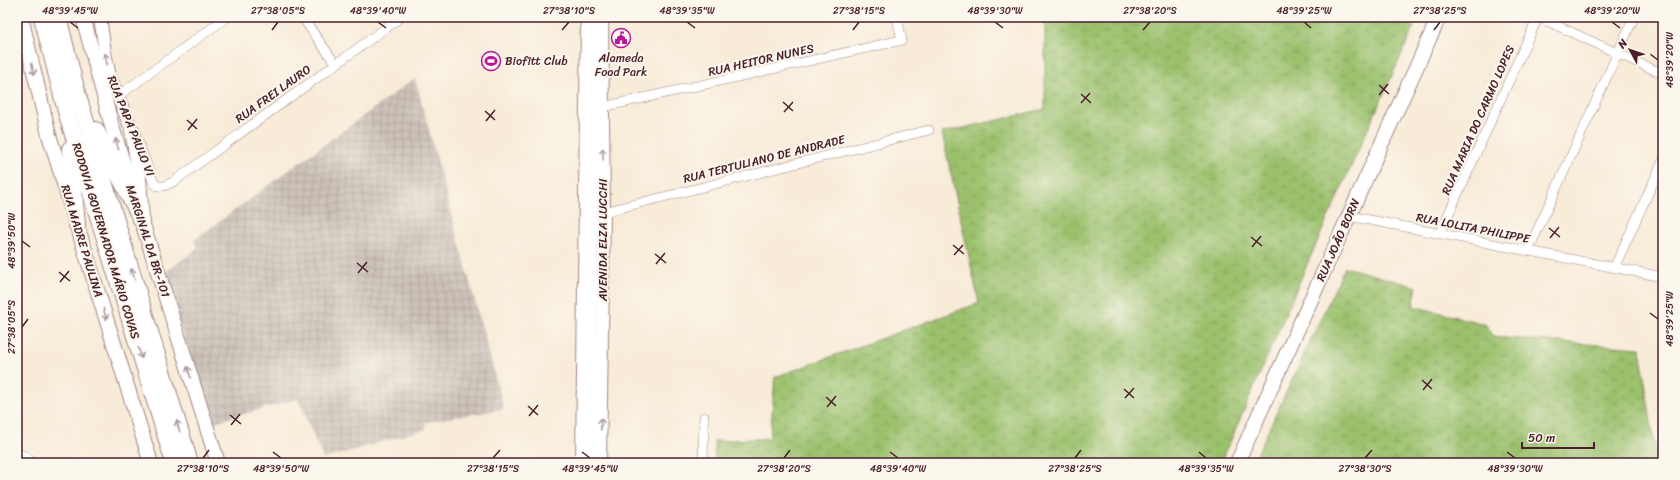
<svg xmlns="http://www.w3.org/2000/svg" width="1680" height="480" font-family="Sriracha,sans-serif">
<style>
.industrial{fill:url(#industrial-grid)}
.wetland{fill:url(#wetland-marsh);stroke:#72704c}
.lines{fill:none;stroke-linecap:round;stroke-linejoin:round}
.street-casing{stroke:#a18582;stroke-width:10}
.secondary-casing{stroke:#a18582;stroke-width:14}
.primary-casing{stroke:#a18582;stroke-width:16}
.highway-casing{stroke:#a18582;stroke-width:18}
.street{stroke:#fff;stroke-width:9}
.secondary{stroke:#fff;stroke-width:12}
.primary{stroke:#fff;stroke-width:14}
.highway{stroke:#fff;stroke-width:16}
.oneway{stroke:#ae9aa0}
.ticks{fill:none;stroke:#4a1f2b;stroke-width:1.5}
.labels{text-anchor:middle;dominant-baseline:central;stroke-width:4;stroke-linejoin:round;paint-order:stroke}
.poi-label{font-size:12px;fill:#4a1f2b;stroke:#fbf7ec}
.street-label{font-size:12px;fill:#4a1f2b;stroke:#fbf7ec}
.neatline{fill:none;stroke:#4a1f2b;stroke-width:1.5}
.ticks-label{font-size:10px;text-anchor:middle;fill:#4a1f2b}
</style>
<defs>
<pattern id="industrial-grid" width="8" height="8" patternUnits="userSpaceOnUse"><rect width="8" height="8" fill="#ccc2b9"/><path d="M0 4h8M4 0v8" fill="none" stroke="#b1a69f"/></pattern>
<pattern id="wetland-marsh" width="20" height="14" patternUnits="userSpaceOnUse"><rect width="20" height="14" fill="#9bc16d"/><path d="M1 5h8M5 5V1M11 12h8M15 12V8" fill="none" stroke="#87a55f"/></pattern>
</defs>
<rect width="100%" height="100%" fill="#fbf7ec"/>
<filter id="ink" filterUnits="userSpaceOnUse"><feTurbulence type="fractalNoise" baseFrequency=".025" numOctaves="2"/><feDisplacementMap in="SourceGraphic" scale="8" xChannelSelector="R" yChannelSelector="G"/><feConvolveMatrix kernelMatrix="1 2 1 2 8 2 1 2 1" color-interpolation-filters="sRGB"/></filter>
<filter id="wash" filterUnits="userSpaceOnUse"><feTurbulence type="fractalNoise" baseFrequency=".012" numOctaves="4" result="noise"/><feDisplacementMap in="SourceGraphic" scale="16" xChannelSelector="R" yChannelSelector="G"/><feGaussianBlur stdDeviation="0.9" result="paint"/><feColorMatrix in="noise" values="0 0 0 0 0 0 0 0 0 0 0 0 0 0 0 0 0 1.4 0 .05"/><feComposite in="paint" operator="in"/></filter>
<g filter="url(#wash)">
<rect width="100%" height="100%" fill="#f8ebd8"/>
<!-- industrial -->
<path class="industrial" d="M415,78l89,331 -79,13 1,7 -103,30 -25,-60 -87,24 -48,-149 35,-26 -4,-8z"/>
<!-- wetland -->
<path class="wetland" d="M1045,17h351v2l18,8 -105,233 -88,203h-506l-1,-22 56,-3 5,-61 204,-74 -37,-170 103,-24z
M1345,267l72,20 -4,19 72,18 8,13 147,11 17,115h-404z"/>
</g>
<g filter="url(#ink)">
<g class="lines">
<!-- street casing -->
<g class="street-casing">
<path id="street" d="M302,17l33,46
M1538,17l125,57
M17,51l11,-2
M118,96l109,-79
M603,107l299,-67 -5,-23
M138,141l15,40 4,5h7l9,-4 228,-165
M604,212l325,-82
M1349,216l314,61
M1440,233l98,-216
M1528,251l106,-234
M1614,268l49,-107
M17,454l6,1 11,8
M591,463l4,-446
M703,463l1,-46"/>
</g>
<!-- secondary casing -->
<g class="secondary-casing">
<path id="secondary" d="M100,17l5,35 5,25 22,54
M582,463l5,-446
M600,463l4,-251 -2,-195"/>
</g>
<!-- primary casing -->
<g class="primary-casing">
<path id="primary" d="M21,17l28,118 102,328
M83,17l28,106 20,65
M132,131l6,34 4,54
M139,212l79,251
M1237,463l202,-446"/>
</g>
<!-- highway casing -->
<g class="highway-casing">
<path id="highway" d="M42,17l25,98 107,348
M58,17l20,79 112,367
M96,130l46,91
M70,149l7,76"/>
</g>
<!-- street -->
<use href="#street" class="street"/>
<!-- secondary -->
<use href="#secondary" class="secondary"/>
<!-- primary -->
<use href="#primary" class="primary"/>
<!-- highway -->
<use href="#highway" class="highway"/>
</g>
<!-- one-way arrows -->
<defs><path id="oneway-shaft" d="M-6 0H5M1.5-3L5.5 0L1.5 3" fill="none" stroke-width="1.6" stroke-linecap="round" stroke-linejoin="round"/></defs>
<g class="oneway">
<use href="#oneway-shaft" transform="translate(106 59) rotate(-102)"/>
<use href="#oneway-shaft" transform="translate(33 69) rotate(76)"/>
<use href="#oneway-shaft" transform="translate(117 144) rotate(-107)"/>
<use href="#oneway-shaft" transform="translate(603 154) rotate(-91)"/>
<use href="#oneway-shaft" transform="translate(133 274) rotate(-107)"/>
<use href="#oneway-shaft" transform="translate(105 314) rotate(73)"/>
<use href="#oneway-shaft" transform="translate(140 353) rotate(73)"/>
<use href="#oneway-shaft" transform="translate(189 372) rotate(-107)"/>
<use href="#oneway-shaft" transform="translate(601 424) rotate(-89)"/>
<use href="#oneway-shaft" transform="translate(178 426) rotate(-107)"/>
</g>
</g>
<!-- ticks -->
<path class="ticks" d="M70,22l8,6M378,22l8,6M687,22l8,6M995,22l8,6M1304,22l7,6M1612,22l8,6M272,30l6,-8M562,30l7,-8M853,30l6,-8M1143,30l7,-8M1434,30l6,-8M1650,54l8,6M1379,85l10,9M1081,94l10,9M1379,95l9,-11M783,102l10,9M1081,103l9,-10M485,111l10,9M784,112l9,-10M187,120l10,9M486,121l9,-11M188,130l9,-11M1549,228l11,9M1251,237l11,9M1550,238l9,-11M22,241l8,6M953,245l11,9M1252,247l9,-11M655,254l11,9M954,255l9,-10M357,263l11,9M656,264l9,-11M59,272l11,9M358,273l9,-11M60,282l9,-11M1650,313l8,6M22,327l6,-8M1422,380l10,9M1124,389l10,9M1423,390l9,-11M826,397l10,9M1125,398l9,-10M528,406l10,9M827,407l9,-11M230,415l11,9M529,416l9,-11M231,425l9,-11M273,452l8,6M582,452l8,6M890,452l8,6M1199,452l7,6M1507,452l8,6M203,458l6,-8M493,458l7,-8M784,458l6,-8M1075,458l6,-8M1365,458l7,-8"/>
<!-- icons -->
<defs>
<g id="civic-ring" transform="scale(1)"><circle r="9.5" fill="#fbf7ec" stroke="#b5179e" stroke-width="1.5"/><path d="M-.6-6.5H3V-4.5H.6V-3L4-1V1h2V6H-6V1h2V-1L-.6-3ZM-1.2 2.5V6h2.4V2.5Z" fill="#b5179e"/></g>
<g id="stadium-ring" transform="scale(1)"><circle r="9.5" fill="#fbf7ec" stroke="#b5179e" stroke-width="1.5"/><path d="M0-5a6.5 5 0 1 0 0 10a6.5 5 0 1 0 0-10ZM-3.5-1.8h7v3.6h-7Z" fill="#b5179e"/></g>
</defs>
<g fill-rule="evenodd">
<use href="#civic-ring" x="621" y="38"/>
<use href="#stadium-ring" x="491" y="61"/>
</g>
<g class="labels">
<!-- poi labels -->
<g class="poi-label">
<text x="621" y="58">Alameda<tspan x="621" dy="14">Food Park</tspan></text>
<text x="505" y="61" text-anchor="start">Biofitt Club</text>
</g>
<!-- street labels -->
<g class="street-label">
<text transform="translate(761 60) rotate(-13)">RUA HEITOR NUNES</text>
<text transform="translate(273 94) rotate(-36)">RUA FREI LAURO</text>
<text transform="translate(1478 120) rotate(-66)">RUA MARIA DO CARMO LOPES</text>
<text transform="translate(131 126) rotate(68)">RUA PAPA PAULO VI</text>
<text transform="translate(764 159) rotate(-14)">RUA TERTULIANO DE ANDRADE</text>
<text transform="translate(1473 228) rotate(11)">RUA LOLITA PHILIPPE</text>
<text transform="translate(603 240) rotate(-90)">AVENIDA ELZA LUCCHI</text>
<text transform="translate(1338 240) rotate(-66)">RUA JOÃO BORN</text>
<text transform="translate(82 241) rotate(73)">RUA MADRE PAULINA</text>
<text transform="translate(106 241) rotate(73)">RODOVIA GOVERNADOR MÁRIO COVAS</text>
<text transform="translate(148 241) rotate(72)">MARGINAL DA BR-101</text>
</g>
</g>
<!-- margin -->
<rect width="1680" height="480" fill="none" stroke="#fbf7ec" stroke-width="44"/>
<!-- north arrow -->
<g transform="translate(1630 50) rotate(310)" stroke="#fbf7ec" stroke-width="3" paint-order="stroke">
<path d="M0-3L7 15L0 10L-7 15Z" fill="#4a1f2b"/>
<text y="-6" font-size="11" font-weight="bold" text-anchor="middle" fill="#4a1f2b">N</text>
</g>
<!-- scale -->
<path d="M1522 442v6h72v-6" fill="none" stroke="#4a1f2b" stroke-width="2"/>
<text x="1528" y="442" font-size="12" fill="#4a1f2b" stroke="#fbf7ec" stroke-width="3" paint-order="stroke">50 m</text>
<rect x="22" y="22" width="1636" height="436" class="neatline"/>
<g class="ticks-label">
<text x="70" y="14">48°39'45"W</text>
<text x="278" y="14">27°38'05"S</text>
<text x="378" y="14">48°39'40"W</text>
<text x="569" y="14">27°38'10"S</text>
<text x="687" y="14">48°39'35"W</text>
<text x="859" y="14">27°38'15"S</text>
<text x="995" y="14">48°39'30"W</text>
<text x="1150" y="14">27°38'20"S</text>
<text x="1304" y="14">48°39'25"W</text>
<text x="1440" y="14">27°38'25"S</text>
<text x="1612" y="14">48°39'20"W</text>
<text transform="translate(1669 60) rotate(-90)" y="4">48°39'20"W</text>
<text transform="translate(11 241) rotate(-90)" y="4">48°39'50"W</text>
<text transform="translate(1669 319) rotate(-90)" y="4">48°39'25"W</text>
<text transform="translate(11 327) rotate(-90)" y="4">27°38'05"S</text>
<text x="203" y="472">27°38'10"S</text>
<text x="281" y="472">48°39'50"W</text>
<text x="493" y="472">27°38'15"S</text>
<text x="590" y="472">48°39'45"W</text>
<text x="784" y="472">27°38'20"S</text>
<text x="898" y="472">48°39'40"W</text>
<text x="1075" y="472">27°38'25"S</text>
<text x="1206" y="472">48°39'35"W</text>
<text x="1365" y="472">27°38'30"S</text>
<text x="1515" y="472">48°39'30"W</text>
</g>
</svg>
